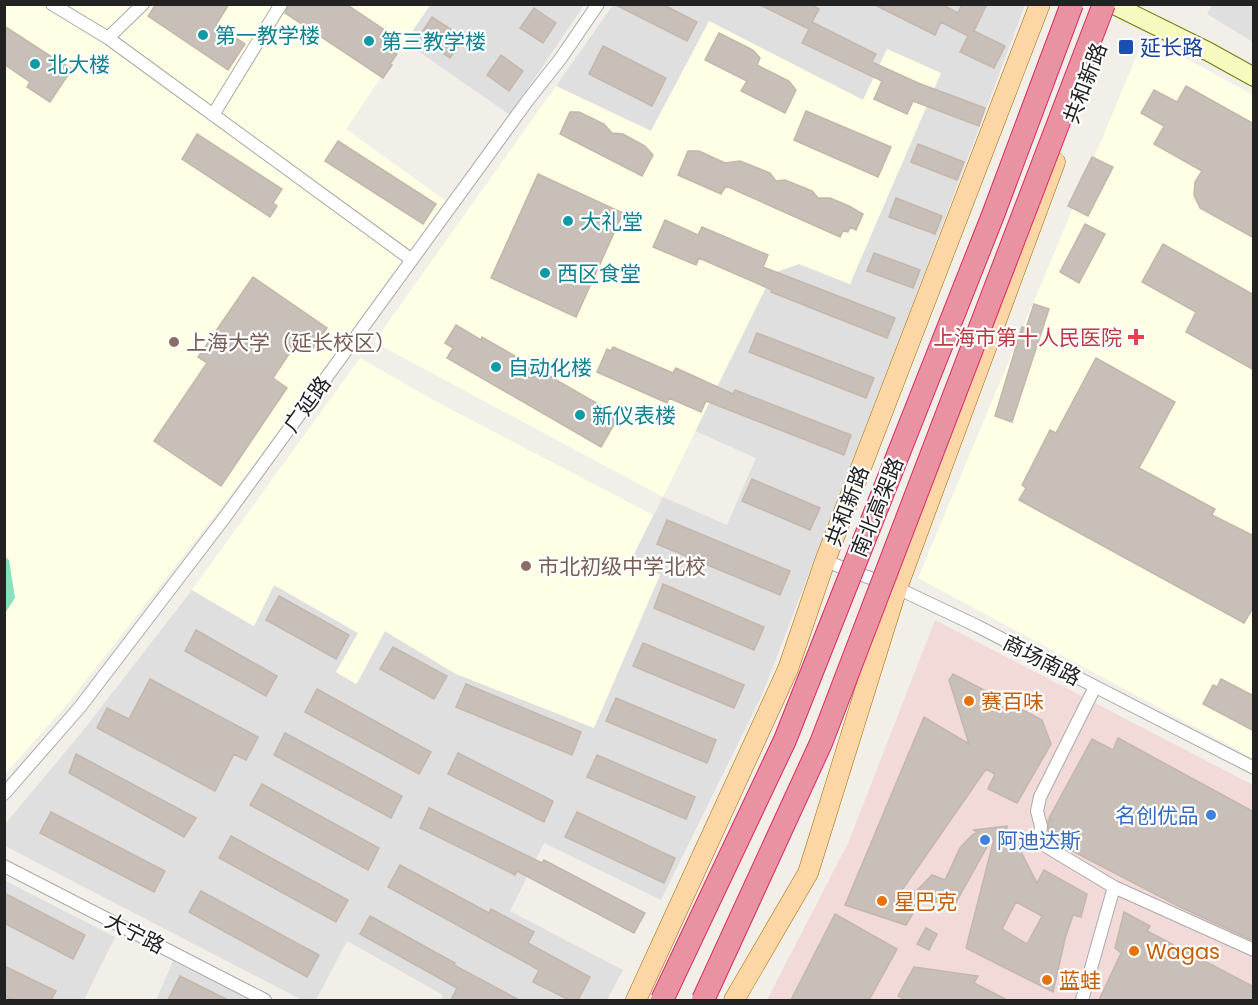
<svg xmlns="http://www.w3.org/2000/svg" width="1258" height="1005" font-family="Poppins,'Noto Sans SC',sans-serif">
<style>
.residential{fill:#e0dfdf}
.commercial{fill:#f2dad9}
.education{fill:#ffffe5}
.pitch{fill:#88e0be}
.building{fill:#c7bfb8;stroke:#c4b6ab;stroke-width:1.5;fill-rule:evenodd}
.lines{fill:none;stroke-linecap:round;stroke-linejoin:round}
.street-casing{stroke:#a9a9a9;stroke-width:14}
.secondary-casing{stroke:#707d05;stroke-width:20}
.primary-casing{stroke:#a06b00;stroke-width:21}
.street{stroke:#fff;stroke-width:12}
.secondary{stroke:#f7fabf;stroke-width:18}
.primary{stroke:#fcd6a4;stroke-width:20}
.highway-bridge-casing{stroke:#dc2a67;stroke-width:24;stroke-linecap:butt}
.highway-bridge{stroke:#e892a2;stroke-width:22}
.culture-dot{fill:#0f9aa8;stroke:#fff;stroke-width:2}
.transit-dot{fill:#1a4fb4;stroke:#fff;stroke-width:2}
.health-dot{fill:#e0444e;stroke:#fff;stroke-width:2}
.education-dot{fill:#8d6e63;stroke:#fff;stroke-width:2}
.food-dot{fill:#e8710a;stroke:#fff;stroke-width:2}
.shop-dot{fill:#3f7fe0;stroke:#fff;stroke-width:2}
.labels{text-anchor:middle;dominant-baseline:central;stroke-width:4.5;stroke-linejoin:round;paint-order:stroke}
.culture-label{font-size:21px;fill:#0d838f;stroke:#fff;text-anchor:start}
.transit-label{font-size:21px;fill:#164399;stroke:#fff;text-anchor:start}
.street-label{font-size:21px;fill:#222;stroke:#fff}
.health-label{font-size:21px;fill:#be3a42;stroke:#fff;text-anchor:end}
.education-label{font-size:21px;fill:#785e54;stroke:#fff;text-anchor:start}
.food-label{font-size:21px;fill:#c56008;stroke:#fff;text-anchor:start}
.shop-label{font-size:21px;fill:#366cbe;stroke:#fff;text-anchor:end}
</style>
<rect width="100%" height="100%" fill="#f2efe9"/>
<!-- residential -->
<path class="residential" d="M430,5h154l-74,110 -105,-73z
M613,5h412l-114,304 -149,386 -101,205 -117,-57 -34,68 113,59 -16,30h-166l2,-5 -96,-54 -31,59h-14l-297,-154v-22l77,-92 110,-142 61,36 21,-41 84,48 -21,39 20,12 28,-53 71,43 204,-99 -29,-15 32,-63 64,28 29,-67 -61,-27 78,-158 26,-9 51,20 13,-184 -154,-78 -58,109 -95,-45z
M1212,5h41v37l-46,-28z
M4,880l111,57 -31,63h-79z
M173,961l77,39h-94z"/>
<!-- commercial -->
<path class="commercial" d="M935,620l318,165v215h-486l82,-159z"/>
<!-- education -->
<path class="education" d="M5,5h425l-84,124 100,72 -205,281 -172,220 -64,72z
M709,21l154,79 24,-51 54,24 -91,211 -51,-20 -26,9 -110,224 -289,-155 182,-256 95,45z
M1145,36l108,59v663l-335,-180z
M360,358l75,43 218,114 -22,45 29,15 -66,153 -138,-54 -71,-43 -29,53 -20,-12 22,-39 -84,-48 -20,41 -62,-36z"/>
<!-- pitch -->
<path class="pitch" d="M5,557l4,3 6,38 -10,15z"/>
<!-- building -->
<path class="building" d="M156,4h73l-13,21 29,19 -17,26 -80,-54z
M289,4h57l52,35 -7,11 6,4 -7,10 2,1 -9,13 -98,-65z
M614,4h48l35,18 -10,19z
M758,4h51l10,5 -7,13 64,32 -4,8 46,21 67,25 -6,18 -66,-25 -6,13 -33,-15 8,-18 -80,-38 7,-14z
M873,4h68l17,9 4,-9h25l-13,27 31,15 -11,22 -34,-16 8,-16 -27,-14 -6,13z
M534,8l22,15 -13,20 -23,-15z
M432,17l32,21 -14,20 -31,-21z
M4,26l51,33v-1l17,11 -22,33 -23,-15 3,-5 -26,-18z
M719,33l34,17 7,8 -3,7 32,16 7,9 -11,23 -44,-22 6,-10 -42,-21z
M603,46l63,32 -14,28 -63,-32z
M501,55l22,16 -14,20 -22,-16z
M1186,86l68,38v114l-54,-30 -6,-13 1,-13 7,-11 -48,-27 10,-18 -23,-13 13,-23 23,12z
M806,111l85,36 -13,30 -84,-37z
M570,112h9l25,12 8,9 11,1 22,12 8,9 -11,21 -82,-42z
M197,134l85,55 -9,14 4,3 -7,11 -88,-58z
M338,141l98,63 -13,20 -98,-63z
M918,144l46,18 -7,18 -46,-18z
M688,151h11l26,12 15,-2 30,12 6,8 9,-1 27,11 6,7h12l19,8 14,8 -7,16 -6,-3 -2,5 -5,-1 -3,6 -114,-51 -5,8 -43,-19z
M1092,157l21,10 -25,49 -20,-10z
M538,174l85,39 -47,104 -85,-39z
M896,198l46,18 -7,18 -46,-17z
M665,220l33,15 4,-8 66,28 -5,12 132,51 -8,20 -116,-46 1,-2 -73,-32 -3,7 -43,-18z
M1085,224l20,10 -26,49 -19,-11z
M1163,244l91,51v75l-68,-38 10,-20 -54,-30z
M874,253l46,17 -7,18 -46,-17z
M253,277l74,51 -14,20 -14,-9 -26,39 14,10 -66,98 -67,-45 53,-78 -9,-6z
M1034,304l15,5 -37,113 -17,-6 27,-89 4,1z
M456,325l25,15 1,-3 137,79 -18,31 -154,-89 6,-10 -8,-5z
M757,333l117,45 -8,20 -117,-46z
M613,347l60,26 3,-5 57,26 2,-4 116,45 -7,20 -138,-54 -5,11 -32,-14 -2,5 -70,-31 10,-23 4,2z
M1096,358l79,44 -36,66 76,41 -3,6 42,21v70l-10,17 -225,-123 7,-12 -4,-3 28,-55 6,3z
M752,479l68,29 -10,22 -68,-29z
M667,520l123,51 -10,24 -123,-51z
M663,584l101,43 -10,23 -100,-42z
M279,596l70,39 -13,24 -70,-39z
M196,630l81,46 -11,20 -81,-45z
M643,643l101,42 -10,23 -101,-42z
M393,647l54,29 -13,23 -54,-30z
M953,674l89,46 9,24 -34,59 -29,-14 7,-15 -9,-5 -91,131 7,6 30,-31 13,5 15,-32 12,-13 6,-3 -5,-2 34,-4v6l10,7 -1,3 21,41 7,-13 43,24 -6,23 -8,-2 -8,24 -12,53 -87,-44 28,-109 -2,-1 -38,68 -6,-4 -2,5 -22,-12 -18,30 -61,-20 79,-188 45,27 -20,-64zM1016,902l26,14 -15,28 -25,-15z
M150,679l108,58 -12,23 -12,-6 -19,37 -118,-63 10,-20 22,11z
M1221,679l33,17v35l-51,-27 10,-19 4,2z
M466,684l115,48 -9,23 -116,-48z
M317,689l114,63 -12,22 -114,-62z
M616,698l100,42 -9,23 -101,-42z
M285,733l117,63 -11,22 -117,-63z
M1118,738l136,74v129l-74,-34 -127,-66 -4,-10 -1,-11h4l-3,-2 43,-79 21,11z
M458,753l95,48 -9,21 -96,-48z
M76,754l120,64 -12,19 -115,-64z
M597,755l98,42 -9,22 -99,-42z
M262,784l117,64 -11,22 -118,-65z
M429,808l113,55 2,-3 101,53 -11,20 -117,-62 -2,4 -95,-47z
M51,812l114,59 -11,21 -114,-59z
M577,812l98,46 -11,25 -99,-46z
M231,836l117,64 -12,22 -117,-64z
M400,865l89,48 2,-4 43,23 -6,11 62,34 -12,23h-9l-36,-18 6,-12 -151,-83z
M201,891l118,64 -12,22 -118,-65z
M4,893l81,42 -12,24 -69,-36z
M1124,912l26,14 -3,5 107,56v13h-155l22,-47 -6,-5z
M835,914l62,35 -28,51h-78z
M370,916l85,47 -1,2 65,35h-68l6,-12 -97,-54z
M926,928l11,6 -8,16 -12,-6z
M4,966l52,25 -5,9h-38l-9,-4z
M914,967l64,9 -4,7 33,17h-101l-8,-4z
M180,976l48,24h-60z"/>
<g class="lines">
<!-- street casing -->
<g class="street-casing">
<path id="street" d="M52,4l56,34 35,-34
M108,38l304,222
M213,115l68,-111
M825,561l72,27 80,38 277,142
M1095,687l-55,110 -3,14 4,15 -2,16 75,45 140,63
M4,794l76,-87 145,-190 303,-417 33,-42 37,-54
M4,866l261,134
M1082,1000l32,-113"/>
</g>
<!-- secondary casing -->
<g class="secondary-casing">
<path id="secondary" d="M1112,4l97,48 45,25"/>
</g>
<!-- primary casing -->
<g class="primary-casing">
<path id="primary" d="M636,1000l152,-331 37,-108 215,-557
M734,1000l74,-127 89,-285 158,-426"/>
</g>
<!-- street -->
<use href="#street" class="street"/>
<!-- secondary -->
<use href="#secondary" class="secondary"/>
<!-- primary -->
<use href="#primary" class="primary"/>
<!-- highway-bridge casing -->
<g class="highway-bridge-casing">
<path id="highway-bridge" d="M662,1000l123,-260 208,-525 79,-211
M703,1000l118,-257 283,-739"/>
</g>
<!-- highway-bridge -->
<use href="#highway-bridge" class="highway-bridge"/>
</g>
<!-- markers -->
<g class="culture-dot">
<circle cx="203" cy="35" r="6"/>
<circle cx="369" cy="41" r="6"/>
<circle cx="35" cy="64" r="6"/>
<circle cx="568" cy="221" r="6"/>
<circle cx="545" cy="273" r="6"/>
<circle cx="496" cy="367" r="6"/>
<circle cx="580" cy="415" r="6"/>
</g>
<rect class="transit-dot" x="1118" y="39" width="16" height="16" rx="3"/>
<path class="health-dot" d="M1133 328h6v6h6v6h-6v6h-6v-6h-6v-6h6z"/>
<g class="education-dot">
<circle cx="174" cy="342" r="6"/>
<circle cx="526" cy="566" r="6"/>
</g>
<g class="food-dot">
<circle cx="969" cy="701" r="6"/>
<circle cx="882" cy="901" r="6"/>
<circle cx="1134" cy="951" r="6"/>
<circle cx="1047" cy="980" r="6"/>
</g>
<g class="shop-dot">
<circle cx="1211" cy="815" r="6"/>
<circle cx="985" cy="840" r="6"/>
</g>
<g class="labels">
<!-- culture labels -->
<g class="culture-label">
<text x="215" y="35">第一教学楼</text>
<text x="381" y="41">第三教学楼</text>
<text x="47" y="64">北大楼</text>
<text x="580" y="221">大礼堂</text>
<text x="557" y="273">西区食堂</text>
<text x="508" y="367">自动化楼</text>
<text x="592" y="415">新仪表楼</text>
</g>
<!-- transit labels -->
<g class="transit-label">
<text x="1140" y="47">延长路</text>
</g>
<!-- street labels -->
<g class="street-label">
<text transform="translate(1085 83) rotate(-69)">共和新路</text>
<text transform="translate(307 404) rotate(-54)">广延路</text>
<text transform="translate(847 506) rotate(-69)">共和新路</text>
<text transform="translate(877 507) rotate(-68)">南北高架路</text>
<text transform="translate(1042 660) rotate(27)">商场南路</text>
<text transform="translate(135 933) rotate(27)">大宁路</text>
</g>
<!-- health labels -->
<g class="health-label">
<text x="1122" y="337">上海市第十人民医院</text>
</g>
<!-- education labels -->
<g class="education-label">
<text x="186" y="342">上海大学（延长校区）</text>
<text x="538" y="566">市北初级中学北校</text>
</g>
<!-- food labels -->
<g class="food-label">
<text x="981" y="701">赛百味</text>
<text x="894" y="901">星巴克</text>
<text x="1146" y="951">Wagas</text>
<text x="1059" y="980">蓝蛙</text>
</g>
<!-- shop labels -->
<g class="shop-label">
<text x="1199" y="815">名创优品</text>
<text x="997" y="840" text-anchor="start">阿迪达斯</text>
</g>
</g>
<!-- border -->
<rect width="1258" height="1005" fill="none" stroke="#222222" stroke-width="12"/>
</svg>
